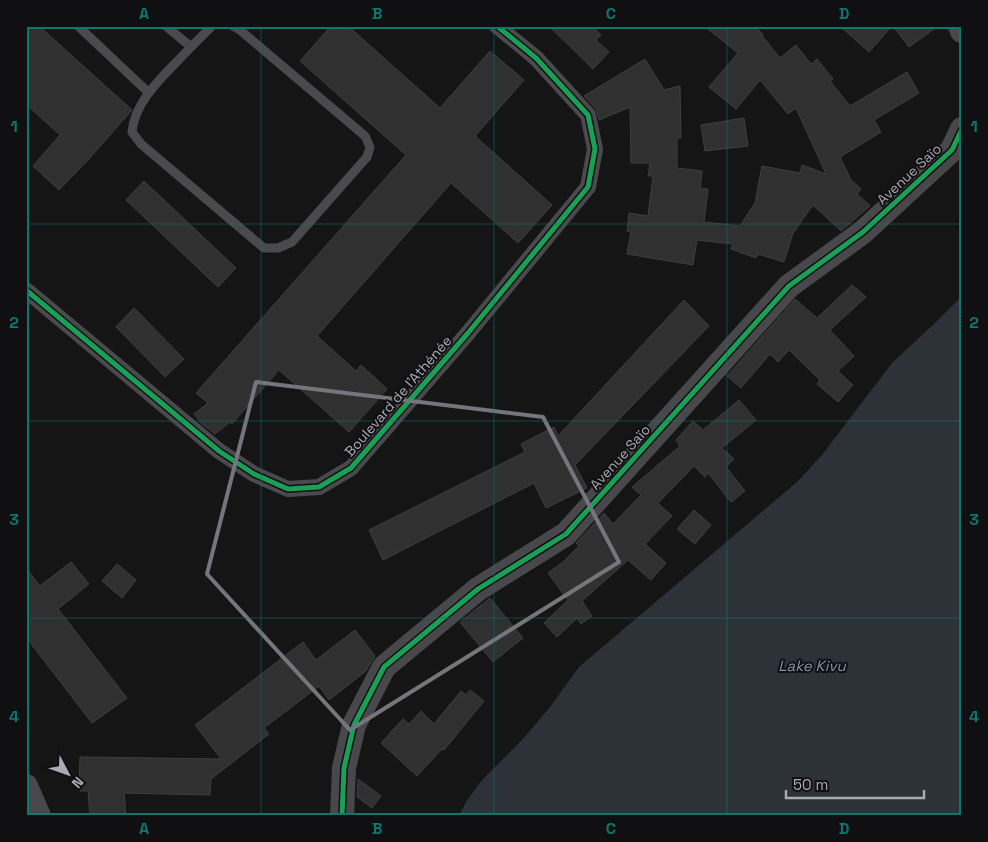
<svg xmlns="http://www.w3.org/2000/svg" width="988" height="842" font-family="'Space Grotesk',sans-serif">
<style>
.water{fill:#2d3239}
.building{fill:#303030;stroke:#3e3f41}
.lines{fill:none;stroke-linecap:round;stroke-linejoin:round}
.lane{stroke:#4a4a4e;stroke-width:9}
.street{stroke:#4a4a4e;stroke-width:16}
.secondary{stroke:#48484c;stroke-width:24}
.cycleway-casing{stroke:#100f11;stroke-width:8}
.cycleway{stroke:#1a9f57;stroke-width:5}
.marked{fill:none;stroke:#75767d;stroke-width:4;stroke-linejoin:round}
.grid{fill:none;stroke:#0f766e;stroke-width:1;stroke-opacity:0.55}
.labels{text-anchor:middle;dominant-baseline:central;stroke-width:4;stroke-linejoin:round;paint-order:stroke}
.street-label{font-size:14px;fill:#a8aab5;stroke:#100f11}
.water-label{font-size:15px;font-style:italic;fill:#8292ac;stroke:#100f11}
.neatline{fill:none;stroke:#0f766e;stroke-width:2}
.grid-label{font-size:16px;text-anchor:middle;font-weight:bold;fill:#0f766e}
</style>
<rect width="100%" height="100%" fill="#151515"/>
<!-- water -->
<path class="water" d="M962,296v520h-503l7,-14 16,-22 41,-41 27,-32 29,-40 218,-185 25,-27 70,-92 42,-39z"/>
<!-- building -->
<path class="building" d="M26,26h13l93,84 -44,50 -29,30 -26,-24 27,-31 -34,-31z
M331,26h17l92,82 50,-57 34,29 -49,56 77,69 -34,38 -67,-60 -134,153 39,35 5,-6 26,24 -38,43 -70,-62 -47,54 -2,-2 -15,12 -13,-10 -8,-10 14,-11 -12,-10 210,-238 -106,-94z
M549,26h43l9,9 -5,5 13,12 -16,17z
M704,26h49l10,8 -1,2 18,22 16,-13 15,19 6,-5 16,20 -3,2 20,25 57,-34 12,21 -45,27 7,12 -41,25 11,23 10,9 -4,5 13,12 -29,25 -28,-26 -20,28 -9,29 -26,-8 -2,4 -25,-9 2,-5 -36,-4 -4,25 -66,-11 4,-22 -4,-1 2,-18 19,3 5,-40h-5l2,-13h-19l-1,-56 -31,13 -3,-11 -12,-13 61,-37 19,31 16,-4 1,52h-4v30l25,3 -2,17 8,1 -4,33 36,4 15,-23 7,-37 38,7 2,-8 24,9 -30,-66 -8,6 -28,-34 -24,29 -27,-22 29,-34z
M840,26h52l-23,26z
M893,26h45l-29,21z
M744,118l4,28 -43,5 -4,-26z
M144,181l92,87 -18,19 -92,-87z
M852,285l14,12 -36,33 24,26 -16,15 15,14 -15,17 -21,-18 3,-4 -31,-30 -11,12 -8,-8 -29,34 -14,-12 68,-77 22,19z
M684,300l25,26 -134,139 12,23 -41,20 -12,-25 -151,77 -14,-30 156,-78 -4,-8 33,-17 4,9z
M134,308l50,51 -19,18 -49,-50z
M739,400l17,20 -34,28 12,11 -8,8 19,24 -14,11 -23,-29 -3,4 -11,-11 -36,37 14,13 -27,28 21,19 -15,17 -23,-20 -46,41 10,15 -11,8 -4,-6 -20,19 -13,-14 24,-23 -20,-27 16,-12 15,-15 -3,-3 28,-30 9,11 28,-29 -9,-8 48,-41 -4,-6 17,-19 10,9z
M694,510l17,15 -16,19 -18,-15z
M71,562l18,22 -31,25 69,89 -35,25 -66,-86v-69l14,18z
M117,564l19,16 -14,18 -20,-17z
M490,598l33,40 -30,24 -33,-40z
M355,630l20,26 -9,15 -37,29 -10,-14 -55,42 5,6 -58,45 -1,16 -86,-2 2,23h-36l-2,-25h-9l1,-34 141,2 -26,-34 108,-83 13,18z
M470,690l14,11 -40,49 -2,-1 -25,27 -36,-33 22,-24 6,5 12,-13 13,13 27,-33 5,4z
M358,779l23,17 -9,12 -15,-11z"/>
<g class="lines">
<!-- lane -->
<path class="lane" d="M78,26l71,67
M166,26l25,21c-22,24 -56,51 -59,85l9,12 123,104h14l14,-6 75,-85 3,-10 -5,-11 -125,-106 -7,-4
M191,47l21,-21"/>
<!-- street -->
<path class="street" d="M26,290l193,161 35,23 34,15 31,-2 32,-19 117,-135 120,-146 7,-38 -7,-34 -52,-57 -39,-32"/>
<!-- secondary -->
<path class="secondary" d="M960,26l2,5
M26,786l13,30
M342,816l2,-48 10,-43 30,-58 94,-78 88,-55 223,-248 74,-54 89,-82 10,-21"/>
<!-- cycleway casing -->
<g class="cycleway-casing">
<path id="cycleway" d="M26,290l193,161 35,23 34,15 31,-2 32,-19 117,-135 120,-146 7,-38 -7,-34 -52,-57 -39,-32
M342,816l2,-48 10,-43 30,-58 94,-78 88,-55 223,-248 74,-54 89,-82 10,-21"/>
</g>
<!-- cycleway -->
<use href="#cycleway" class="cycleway"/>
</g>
<!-- marked area -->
<path class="marked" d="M256,382l287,35 76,145 -269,168 -143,-156z"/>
<!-- grid -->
<path class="grid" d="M261,26v790M494,26v790M727,26v790M26,224h936M26,421h936M26,618h936"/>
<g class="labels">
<!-- street labels -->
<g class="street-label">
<text transform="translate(909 174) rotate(-43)">Avenue Saïo</text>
<text transform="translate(398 396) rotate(-49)">Boulevard de l'Athénée</text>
<text transform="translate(620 457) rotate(-48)">Avenue Saïo</text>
</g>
<!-- water labels -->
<g class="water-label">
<text x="812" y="665">Lake Kivu</text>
</g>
</g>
<!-- border -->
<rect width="988" height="842" fill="none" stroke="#100f11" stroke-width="55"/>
<!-- north arrow -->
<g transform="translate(68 774) rotate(131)" stroke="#100f11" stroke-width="4" paint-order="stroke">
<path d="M0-4L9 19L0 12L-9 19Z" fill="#a8aab5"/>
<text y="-8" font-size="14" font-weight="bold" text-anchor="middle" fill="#a8aab5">N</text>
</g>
<!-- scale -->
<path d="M786 790v8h138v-8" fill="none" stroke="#a8aab5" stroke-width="2.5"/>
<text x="793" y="790" font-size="15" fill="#a8aab5" stroke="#100f11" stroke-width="4" paint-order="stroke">50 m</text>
<rect x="28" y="28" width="932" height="786" class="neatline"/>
<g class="grid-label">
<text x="144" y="19">A</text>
<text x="377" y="19">B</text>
<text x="611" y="19">C</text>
<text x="844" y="19">D</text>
<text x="14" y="132">1</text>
<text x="974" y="132">1</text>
<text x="14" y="328">2</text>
<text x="974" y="328">2</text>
<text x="14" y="525">3</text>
<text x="974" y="525">3</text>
<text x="14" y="722">4</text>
<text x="974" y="722">4</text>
<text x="144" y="834">A</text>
<text x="377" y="834">B</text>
<text x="611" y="834">C</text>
<text x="844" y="834">D</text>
</g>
</svg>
